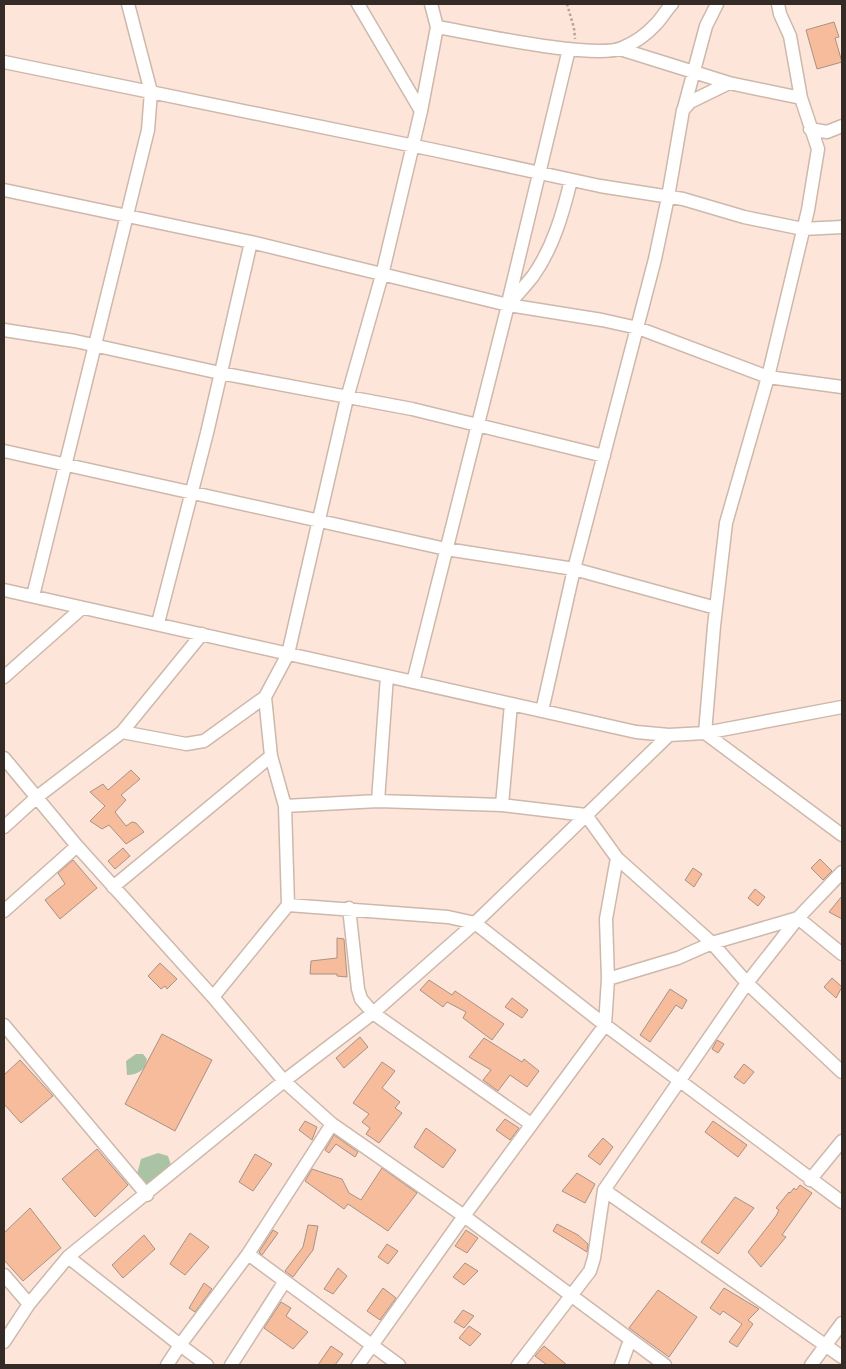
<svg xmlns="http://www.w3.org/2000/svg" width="846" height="1369" font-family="Quicksand,sans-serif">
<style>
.green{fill:#a9c3a4}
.building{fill:#f6bc9b;stroke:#a79286}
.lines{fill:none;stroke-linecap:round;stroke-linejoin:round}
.minor-casing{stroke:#cdb8ab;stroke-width:15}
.path{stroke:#b6a49a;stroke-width:2.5;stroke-dasharray:2.5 2.5;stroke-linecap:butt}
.minor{stroke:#fff;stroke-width:12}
</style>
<rect width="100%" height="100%" fill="#fde6d9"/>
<!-- green -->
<path class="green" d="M136,1054h7l4,5c-2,11 -9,16 -20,16l-1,-14z
M158,1153l10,3 3,9 -24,19 -10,-10 4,-15z"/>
<!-- building -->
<path class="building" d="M834,22l5,15 -4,1 7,24 -25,7 -11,-39z
M131,770l9,9 -19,16 5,5 -11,12 11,14 6,-4 4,1 8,9 -18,12 -17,-19 -7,4 -12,-8 15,-15 -15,-14 13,-8 5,6z
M123,848l7,8 -15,13 -7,-8z
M820,859l12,12 -9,9 -12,-12z
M73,860l24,28 -37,31 -15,-19 20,-16 -7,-11z
M693,868l9,6 -8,13 -9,-7z
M755,889l10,8 -7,9 -10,-8z
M842,896v23l-13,-7z
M337,938l7,1 3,38 -10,-1v-2h-27l1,-13 26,-3z
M160,963l17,16 -10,10 -2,-3 -4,3 -13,-13z
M832,978l10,9 -6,11 -12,-11z
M429,980l23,15 3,-4 49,33 -12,16 -29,-22 3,-6 -19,-10 -4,5 -23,-17z
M670,989l17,11 -5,9 -6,-4 -26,37 -10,-7z
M512,998l16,12 -6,8 -17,-11z
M162,1034l50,26 -37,71 -50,-27z
M360,1037l8,10 -24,21 -8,-10z
M484,1038l38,24 2,-3 15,12 -12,16 -17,-12 -12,16 -15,-11 8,-10 -22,-13z
M717,1040l7,4 -6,9 -6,-4z
M20,1060l33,36 -32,27 -17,-19v-29z
M382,1062l13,9 -13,17 18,14 -5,6 7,5 -23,30 -13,-9 4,-6 -8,-6 7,-8 -16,-11z
M744,1064l10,8 -10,12 -10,-7z
M505,1119l14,9 -9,12 -14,-10z
M305,1121l12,6 -5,13 -13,-10z
M713,1121l34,24 -9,12 -33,-25z
M426,1128l30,22 -13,18 -29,-21z
M334,1135l24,17 -3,5 -19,-13 -7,9 -4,-3z
M603,1138l10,9 -13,18 -12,-9z
M97,1149l31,36 -33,32 -33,-38z
M255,1154l17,10 -19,27 -14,-9z
M382,1168l35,25 -29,38 -40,-27 -4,5 -39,-28 7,-12 30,10 7,14 12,7z
M577,1173l18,11 -10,19 -23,-12z
M800,1185l12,8 -30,42 4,2 -25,30 -13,-15 28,-36 3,-6 -3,-2 13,-16 1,1 4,-5 2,2z
M735,1197l19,11 -36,46 -17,-12z
M30,1208l31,40 -38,33 -19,-21v-27z
M557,1224l21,11 10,9 -1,8 -34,-21z
M308,1225l10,1 -5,24 -20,27 -8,-6 18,-24z
M273,1230l5,3 -16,22 -3,-3z
M466,1230l12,8 -11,15 -12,-7z
M190,1233l19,14 -24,28 -15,-11z
M144,1235l11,14 -32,29 -11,-13z
M387,1244l11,7 -10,13 -10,-7z
M465,1263l13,8 -14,14 -11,-8z
M338,1268l9,8 -14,18 -9,-5z
M204,1283l8,6 -17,23 -6,-4z
M383,1288l13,10 -16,22 -13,-9z
M724,1288l35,21 -11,11 5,4 -16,23 -8,-5 13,-18 -19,-13 -3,4 -10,-7z
M658,1290l39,27 -28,40 -40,-29z
M281,1302l10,6 -5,8 22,16 -15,17 -29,-21z
M463,1310l11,6 -10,12 -10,-6z
M469,1326l12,8 -11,12 -11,-8z
M331,1346l12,8 -8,11h-17z
M544,1346l23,19h-20l-12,-9z"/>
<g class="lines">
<!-- minor casing -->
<g class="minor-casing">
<path id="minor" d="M778,4l2,10 10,22 11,62 17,51 -10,61 -40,167 -42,146 -12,103 -9,107 137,102
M437,27c36,6 157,33 185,21 12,-5 25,-14 34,-24 6,-6 10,-14 16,-20
M620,49l109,34
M4,62l430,88 166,36 83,13 61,18 59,12 39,-2
M684,108l22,-82 11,-22
M421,111l16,-84 -6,-23
M810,129l17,3 15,-6
M4,190l247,52 257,63 94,15 36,8 130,49 74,10
M508,303l61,-254
M4,330l71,11 145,32 192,36 192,47
M4,451l442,98 128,20 142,39
M4,590l632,142 33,3 36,-2 137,-26
M33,596l115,-466 3,-38 -23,-88
M158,623l49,-190 44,-191
M4,677l78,-69
M413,682l95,-377c8,-9 17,-19 25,-29 20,-28 30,-63 38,-96
M542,711l32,-142 81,-310 13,-62 15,-87 7,-8 39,-19 72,15
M122,732l64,12 18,-3 61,-44
M4,758l73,88 136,151 71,84 48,43 132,92 201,149
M378,801l9,-125
M502,805l9,-101
M285,806l93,-5 124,4 84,10 31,43 -11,61 2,60 -3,46 -141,191 -106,149
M4,827l33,-30 85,-65 80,-98
M617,858l95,85 35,40 95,89
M113,887l158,-131
M288,905l160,12 27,6 130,102 237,177
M349,908l9,81 3,10 12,14 158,111
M4,911l73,-65
M798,918l44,36
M608,979l70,-21 34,-15 86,-25
M213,997l75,-92 -3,-99 -14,-50 -6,-59 23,-43 59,-256 35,-123 39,-164 -63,-107
M4,1025l143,170
M810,1180l32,-39
M604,1190l238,167
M248,1254l151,111
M68,1257l112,88 68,-91 84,-130
M4,1275l25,29
M4,1342l25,-38 39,-47 216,-176 89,-68 102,-90 194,-188
M167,1365l13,-20 27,20
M231,1365l54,-84
M518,1365l72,-94 4,-13 10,-68 143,-207 51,-65 44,-46
M621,1365l9,-25
M811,1365l31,-42"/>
</g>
<!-- path -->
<path class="path" d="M567,4l7,24 1,11"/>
<!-- minor -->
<use href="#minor" class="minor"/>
</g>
<!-- border -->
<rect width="846" height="1369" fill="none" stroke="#342b27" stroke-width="10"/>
</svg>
